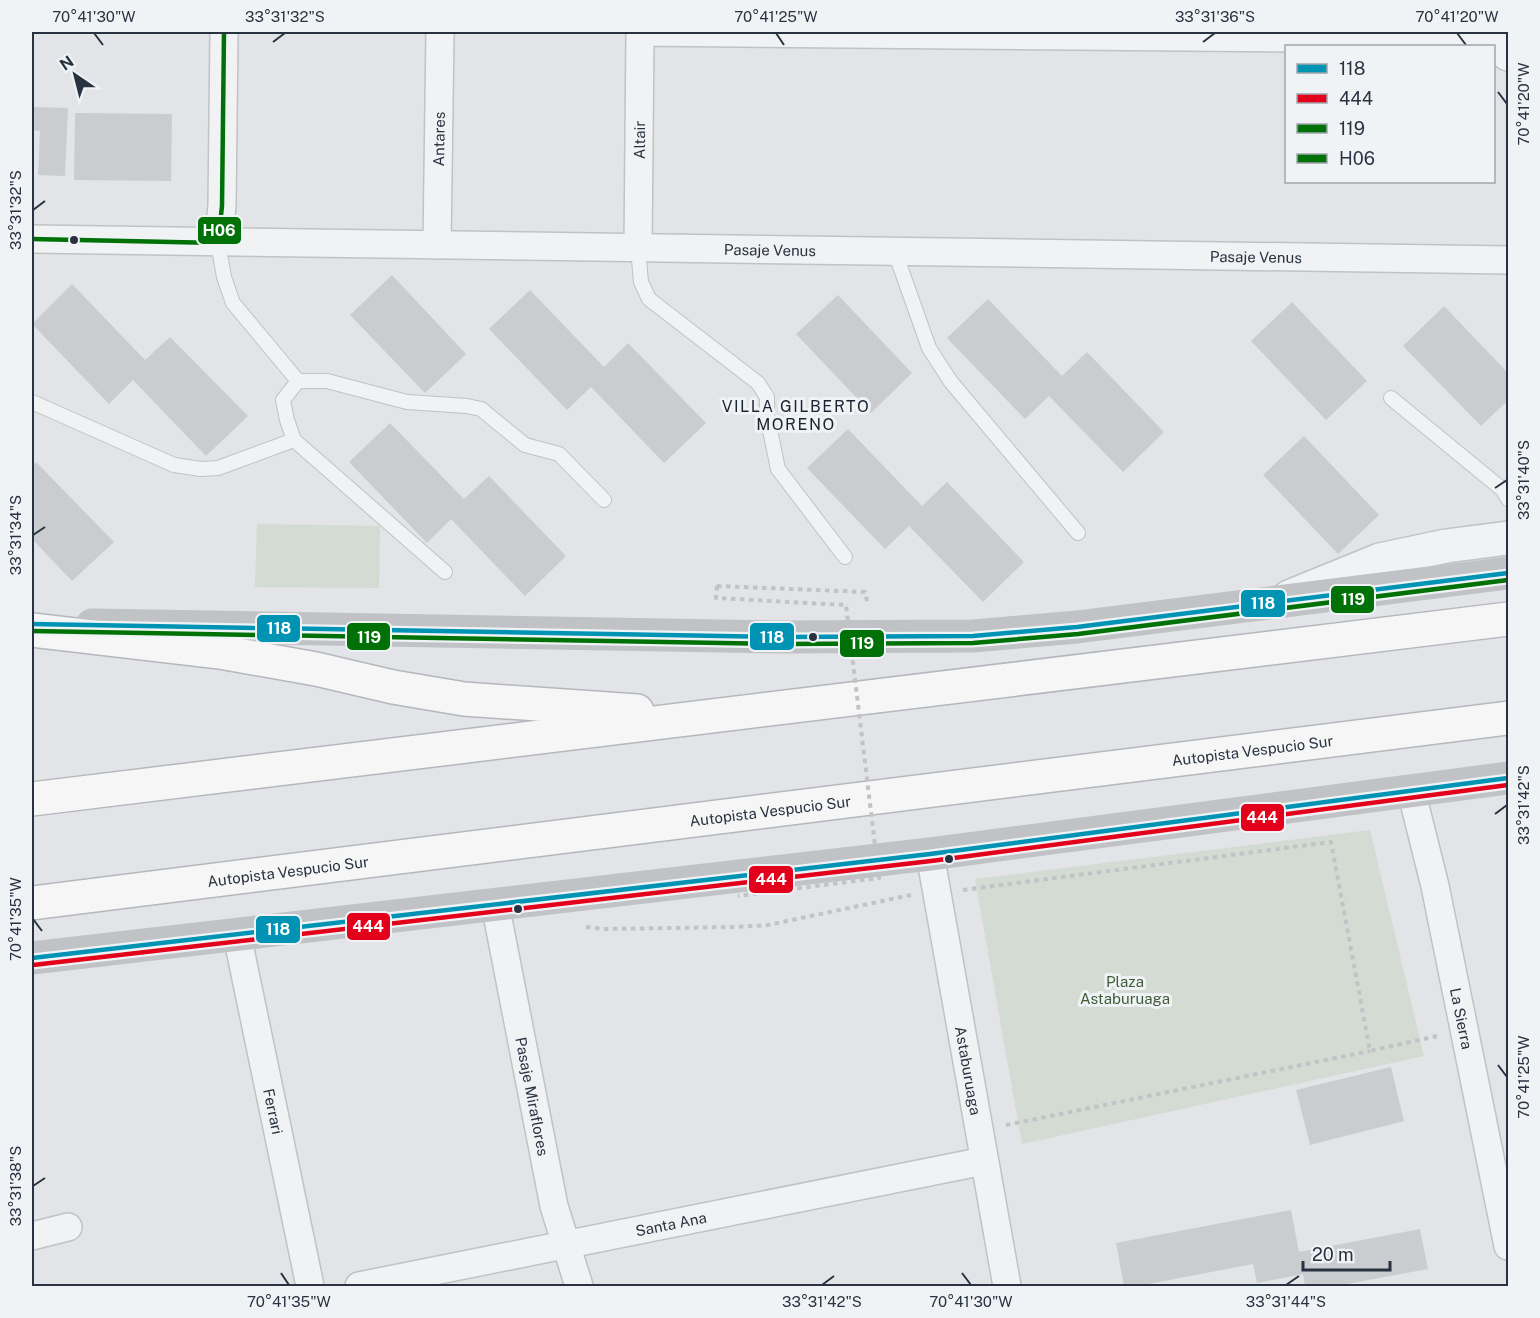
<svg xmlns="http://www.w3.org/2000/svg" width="1540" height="1318" font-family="'Public Sans',sans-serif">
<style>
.green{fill:#d3dbd2}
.building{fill:#cacccf}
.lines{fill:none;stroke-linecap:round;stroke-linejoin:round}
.service-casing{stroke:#c0c2c5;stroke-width:16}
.minor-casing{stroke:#c0c2c5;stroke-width:30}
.tertiary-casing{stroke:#c0c2c5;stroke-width:36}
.motorway-casing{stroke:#b4b7bc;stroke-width:36}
.path{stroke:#c1c3c7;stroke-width:4;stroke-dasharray:4.5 4.5;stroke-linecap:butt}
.service{stroke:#f1f2f4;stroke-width:14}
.minor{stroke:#f1f2f4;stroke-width:27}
.tertiary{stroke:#f1f2f4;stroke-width:33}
.secondary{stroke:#c0c2c6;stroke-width:33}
.motorway{stroke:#f6f6f6;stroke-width:33}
.path-bridge{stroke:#c1c3c7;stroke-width:4;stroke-dasharray:4.5 4.5;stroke-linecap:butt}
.bus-1-casing{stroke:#f0f3f6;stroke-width:9}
.bus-2-casing{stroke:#f0f3f6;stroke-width:9}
.bus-3-casing{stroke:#f0f3f6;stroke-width:9}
.bus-4-casing{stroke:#f0f3f6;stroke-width:9}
.bus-1{stroke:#0093b3;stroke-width:4.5}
.bus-2{stroke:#e2001a;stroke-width:4.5}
.bus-3{stroke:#007106;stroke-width:4.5}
.bus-4{stroke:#007106;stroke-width:4.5}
.ticks{fill:none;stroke:#293240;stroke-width:2}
.bus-dot{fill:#293240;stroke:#f0f3f6;stroke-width:2}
.labels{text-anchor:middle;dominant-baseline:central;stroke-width:6;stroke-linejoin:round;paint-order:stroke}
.street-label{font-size:15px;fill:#293240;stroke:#f0f3f6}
.park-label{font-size:15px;fill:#3e5c36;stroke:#f0f3f6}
.neighbourhood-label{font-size:16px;letter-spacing:1.5px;fill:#1b2331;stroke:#f0f3f6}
.line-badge{stroke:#f0f3f6;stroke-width:2}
.badge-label{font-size:16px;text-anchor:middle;font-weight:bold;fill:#fff}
.neatline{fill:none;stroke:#293240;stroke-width:2}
.ticks-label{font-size:15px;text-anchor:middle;fill:#293240}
</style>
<rect width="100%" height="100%" fill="#e2e4e7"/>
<!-- green -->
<path class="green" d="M257,524l123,2 -1,62 -124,-1z
M1370,830l54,226 -402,88 -47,-265z"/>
<!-- building -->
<path class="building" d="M32,107l36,1 -3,68 -27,-1 2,-44 -8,-1z
M75,113l97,1 -1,67 -97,-1z
M392,275l74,79 -41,39 -75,-78z
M72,284l73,76 25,-23 78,79 -42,40 -73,-76 -24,24 -77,-80z
M530,290l74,77 24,-24 78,80 -42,40 -73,-76 -24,23 -78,-81z
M838,295l74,78 -41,40 -75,-79z
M988,299l74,77 25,-24 77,80 -41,40 -74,-76 -24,23 -78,-81z
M1292,302l75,79 -41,39 -75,-79z
M1444,306l64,67v33l-3,-3 -24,23 -78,-80z
M390,423l74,76 25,-23 77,80 -41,40 -74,-77 -24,24 -78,-81z
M848,429l74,77 25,-24 77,80 -41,40 -74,-76 -24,23 -78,-81z
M1304,436l75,79 -41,39 -75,-79z
M36,462l78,80 -42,39 -40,-42v-72z
M1391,1067l13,54 -94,24 -14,-55z
M1291,1210l8,42 121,-23 8,40 -92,17h-31l-2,-12 -46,9 -4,-19 -115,22h-14l-8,-43z"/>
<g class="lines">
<!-- service casing -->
<g class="service-casing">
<path id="service" d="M218,243l6,34 9,26 65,78h29l80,21 60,4 14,3 44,36 34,9 45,46
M638,248l3,34 8,17 109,84 9,14v19l11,53 67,88
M895,252l34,96 22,34 127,151
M298,381l-15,19 4,20 7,20 151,132
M1391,398l112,92 5,9
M32,402l142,63 27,4 17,-1 76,-28"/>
</g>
<!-- minor casing -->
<g class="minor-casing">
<g id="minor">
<path id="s1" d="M32,239l1476,21"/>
<path d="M218,243l4,-37 2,-174"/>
<path id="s2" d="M437,245l3,-213"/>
<path id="s3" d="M638,248l2,-216 863,8"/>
<path id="s4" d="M1411,790l24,96 73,360"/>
<path id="s5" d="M930,854l77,432"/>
<path id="s6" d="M495,904l59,302 25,80"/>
<path id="s7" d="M237,935l73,351"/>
<path d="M32,1236l36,-9"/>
<path id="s8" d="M359,1286l625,-125"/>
</g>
</g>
<!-- tertiary casing -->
<g class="tertiary-casing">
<path id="tertiary" d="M1498,32l10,22
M1289,597l91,-37 66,-14 62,-8"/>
</g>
<!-- motorway casing -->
<g class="motorway-casing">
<g id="motorway">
<path d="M32,630l188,22 96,17 77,18 71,12 173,12"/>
<path d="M32,799l1476,-180"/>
<path id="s9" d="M32,903l1476,-185"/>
</g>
</g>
<!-- path -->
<path class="path" d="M717,586l148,6 3,13
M963,890l368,-48 39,209 67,-15
M586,927l17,2 133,-2 32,-2 143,-30
M1006,1125l364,-74"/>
<!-- service -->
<use href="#service" class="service"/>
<!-- minor -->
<use href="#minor" class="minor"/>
<!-- tertiary -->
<use href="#tertiary" class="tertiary"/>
<!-- secondary -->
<path class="secondary" d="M92,625l690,12 191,-1 104,-9 431,-54
M32,958l898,-104 578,-76"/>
<!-- motorway -->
<use href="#motorway" class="motorway"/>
<!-- path-bridge -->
<path class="path-bridge" d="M717,586l-1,12 130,7 33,273 -141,18"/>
<!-- bus-1 casing -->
<g class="bus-1-casing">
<path id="bus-1" d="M32,624l750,13 191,-1 104,-9 431,-54
M32,958l898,-104 578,-76"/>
</g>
<!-- bus-2 casing -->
<g class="bus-2-casing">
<path id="bus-2" d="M33,965l898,-104 577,-76"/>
</g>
<!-- bus-3 casing -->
<g class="bus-3-casing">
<path id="bus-3" d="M32,631l750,13 191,-1 105,-9 430,-54"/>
</g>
<!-- bus-4 casing -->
<g class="bus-4-casing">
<path id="bus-4" d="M32,239l186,4 4,-37 2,-174"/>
</g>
<!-- bus-1 -->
<use href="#bus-1" class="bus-1"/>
<!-- bus-2 -->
<use href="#bus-2" class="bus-2"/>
<!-- bus-3 -->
<use href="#bus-3" class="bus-3"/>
<!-- bus-4 -->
<use href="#bus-4" class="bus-4"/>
</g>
<!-- ticks -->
<path class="ticks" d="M94,33l9,12M776,33l8,12M1457,33l9,12M273,42l12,-9M1203,42l12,-9M1498,92l9,12M33,210l12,-9M1495,488l12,-8M33,535l12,-8M1495,814l12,-9M33,919l9,12M1498,1065l9,12M33,1186l12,-8M281,1273l8,12M962,1273l9,12M822,1285l12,-9M1286,1285l13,-9"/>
<!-- markers -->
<g class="bus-dot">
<circle cx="74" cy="240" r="5"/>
<circle cx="813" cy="637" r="5"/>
<circle cx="949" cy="859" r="5"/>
<circle cx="518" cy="909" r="5"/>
</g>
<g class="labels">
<!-- street labels -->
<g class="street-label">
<text stroke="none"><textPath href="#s2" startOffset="106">Antares</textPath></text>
<text stroke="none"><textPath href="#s3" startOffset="108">Altair</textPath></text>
<text stroke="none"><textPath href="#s1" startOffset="738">Pasaje Venus</textPath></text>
<text stroke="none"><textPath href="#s1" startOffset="1224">Pasaje Venus</textPath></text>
<text stroke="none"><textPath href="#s9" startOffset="1230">Autopista Vespucio Sur</textPath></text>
<text stroke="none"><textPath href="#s9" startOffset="744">Autopista Vespucio Sur</textPath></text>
<text stroke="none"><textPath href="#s9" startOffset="258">Autopista Vespucio Sur</textPath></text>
<text stroke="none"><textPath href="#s4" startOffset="234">La Sierra</textPath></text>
<text stroke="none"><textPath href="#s5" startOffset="220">Astaburuaga</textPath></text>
<text stroke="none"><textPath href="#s6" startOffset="196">Pasaje Miraflores</textPath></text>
<text stroke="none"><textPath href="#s7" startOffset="180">Ferrari</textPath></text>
<text stroke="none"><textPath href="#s8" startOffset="318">Santa Ana</textPath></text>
</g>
<!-- park labels -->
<g class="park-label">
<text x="1125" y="981">Plaza<tspan x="1125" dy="17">Astaburuaga</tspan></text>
</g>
<!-- neighbourhood labels -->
<g class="neighbourhood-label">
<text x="796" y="406">VILLA GILBERTO<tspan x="796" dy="18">MORENO</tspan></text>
</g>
</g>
<g class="line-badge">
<rect x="197" y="216" width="45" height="29" rx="6" fill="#007106"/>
<rect x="1330" y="585" width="45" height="29" rx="6" fill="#007106"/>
<rect x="1240" y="589" width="46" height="29" rx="6" fill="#0093b3"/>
<rect x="256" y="614" width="45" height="29" rx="6" fill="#0093b3"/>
<rect x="749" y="622" width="46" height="29" rx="6" fill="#0093b3"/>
<rect x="346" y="622" width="45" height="29" rx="6" fill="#007106"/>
<rect x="839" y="629" width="46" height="29" rx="6" fill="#007106"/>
<rect x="1240" y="803" width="45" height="29" rx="6" fill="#e2001a"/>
<rect x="748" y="865" width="46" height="29" rx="6" fill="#e2001a"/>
<rect x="346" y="912" width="45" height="29" rx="6" fill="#e2001a"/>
<rect x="255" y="915" width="46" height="29" rx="6" fill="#0093b3"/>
</g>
<g class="badge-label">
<text x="219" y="236">H06</text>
<text x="1353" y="605">119</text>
<text x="1263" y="609">118</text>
<text x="279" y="634">118</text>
<text x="772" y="643">118</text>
<text x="369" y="643">119</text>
<text x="862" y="649">119</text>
<text x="1262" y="823">444</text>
<text x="771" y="885">444</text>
<text x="368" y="932">444</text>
<text x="278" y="935">118</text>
</g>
<!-- border -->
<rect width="1540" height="1318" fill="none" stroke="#f0f3f6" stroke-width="66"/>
<!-- legend -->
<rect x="1285" y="45" width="210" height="138" fill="#f0f3f6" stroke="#a0a6ad" stroke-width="1.5"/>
<rect x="1297" y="64" width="30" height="9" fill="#0093b3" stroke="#a0a6ad" stroke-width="1.5"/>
<text x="1339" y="75" font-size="18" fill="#293240">118</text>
<rect x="1297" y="94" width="30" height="9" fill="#e2001a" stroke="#a0a6ad" stroke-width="1.5"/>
<text x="1339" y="105" font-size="18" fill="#293240">444</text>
<rect x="1297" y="124" width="30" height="9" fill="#007106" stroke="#a0a6ad" stroke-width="1.5"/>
<text x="1339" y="135" font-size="18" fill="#293240">119</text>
<rect x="1297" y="154" width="30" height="9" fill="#007106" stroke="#a0a6ad" stroke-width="1.5"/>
<text x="1339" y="165" font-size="18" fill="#293240">H06</text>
<!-- north arrow -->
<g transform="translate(75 75) rotate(325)" stroke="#f0f3f6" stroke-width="4.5" paint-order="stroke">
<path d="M0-4.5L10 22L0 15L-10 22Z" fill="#293240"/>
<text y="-9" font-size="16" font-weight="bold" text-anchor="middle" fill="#293240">N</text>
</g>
<!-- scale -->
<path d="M1303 1261v9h87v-9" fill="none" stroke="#293240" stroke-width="3"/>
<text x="1312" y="1261" font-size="18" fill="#293240" stroke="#f0f3f6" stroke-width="4.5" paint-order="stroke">20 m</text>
<rect x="33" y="33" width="1474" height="1252" class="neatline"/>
<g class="ticks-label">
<text x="94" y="22">70°41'30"W</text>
<text x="285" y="22">33°31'32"S</text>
<text x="776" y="22">70°41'25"W</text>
<text x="1215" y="22">33°31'36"S</text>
<text x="1457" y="22">70°41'20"W</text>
<text transform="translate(1524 104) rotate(-90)" y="5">70°41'20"W</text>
<text transform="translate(16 210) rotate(-90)" y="5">33°31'32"S</text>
<text transform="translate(1524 480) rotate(-90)" y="5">33°31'40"S</text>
<text transform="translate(16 535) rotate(-90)" y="5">33°31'34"S</text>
<text transform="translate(1524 805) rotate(-90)" y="5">33°31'42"S</text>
<text transform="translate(16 919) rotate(-90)" y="5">70°41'35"W</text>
<text transform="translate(1524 1077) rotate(-90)" y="5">70°41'25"W</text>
<text transform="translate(16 1186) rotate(-90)" y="5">33°31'38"S</text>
<text x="289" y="1307">70°41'35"W</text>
<text x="822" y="1307">33°31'42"S</text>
<text x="971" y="1307">70°41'30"W</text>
<text x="1286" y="1307">33°31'44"S</text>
</g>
</svg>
